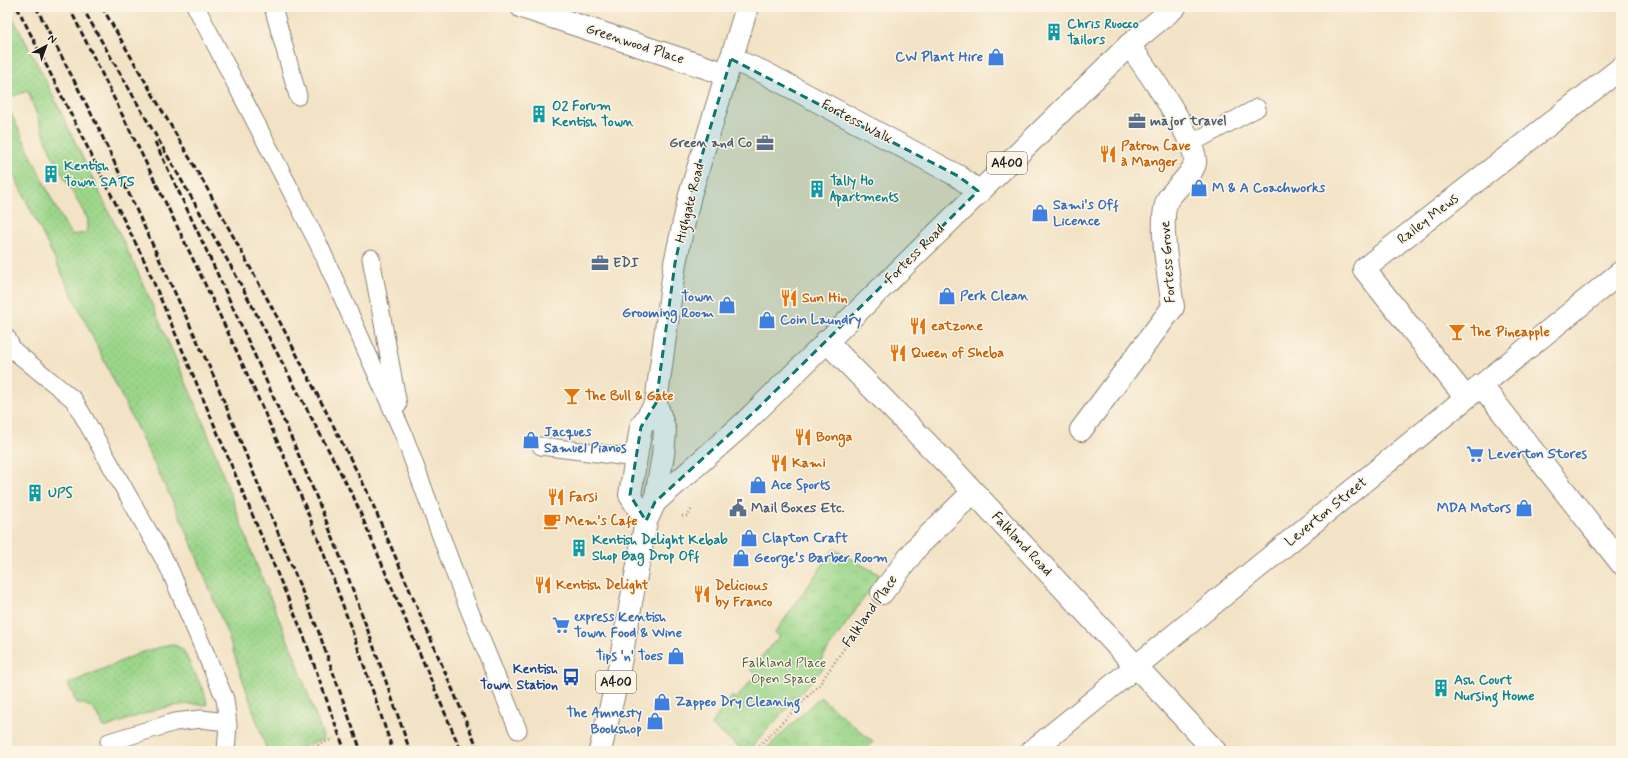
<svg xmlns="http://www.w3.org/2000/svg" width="1628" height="758" font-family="Mynerve,sans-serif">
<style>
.grass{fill:url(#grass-dots);stroke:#5c7953}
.park{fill:url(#park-crowns);stroke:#5c7953}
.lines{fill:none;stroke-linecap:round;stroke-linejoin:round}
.lane-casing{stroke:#888071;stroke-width:19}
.street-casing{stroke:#888071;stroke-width:24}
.secondary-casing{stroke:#888071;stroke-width:24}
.primary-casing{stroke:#888071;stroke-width:24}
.path{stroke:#888071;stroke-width:2.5;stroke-dasharray:1 3;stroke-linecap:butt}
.lane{stroke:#fff;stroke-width:17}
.street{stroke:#fff;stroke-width:22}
.secondary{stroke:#fff;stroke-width:22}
.primary{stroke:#fff;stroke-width:22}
.rail{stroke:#1c1c1c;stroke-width:3;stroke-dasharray:6 3;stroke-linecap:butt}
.marked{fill:#0f766e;fill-opacity:0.2;stroke:#0f766e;stroke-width:3;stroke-dasharray:8 5;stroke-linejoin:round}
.labels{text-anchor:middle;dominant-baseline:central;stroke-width:3;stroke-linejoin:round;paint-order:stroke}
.shield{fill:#fcf5e5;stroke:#5f5d58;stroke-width:1}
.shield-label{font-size:13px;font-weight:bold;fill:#1c1c1c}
.culture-label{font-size:14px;font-weight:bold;fill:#0d838f;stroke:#fcf5e5;text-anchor:start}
.street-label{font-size:14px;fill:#1c1c1c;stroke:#fcf5e5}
.shop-label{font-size:14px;font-weight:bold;fill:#366cbe;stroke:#fcf5e5;text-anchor:start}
.service-label{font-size:14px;font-weight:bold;fill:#4e5e75;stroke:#fcf5e5;text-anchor:start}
.food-label{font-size:14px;font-weight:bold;fill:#c56008;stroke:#fcf5e5;text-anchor:start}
.park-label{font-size:14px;fill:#485d42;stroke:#fcf5e5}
.transit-label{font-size:14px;font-weight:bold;fill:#164399;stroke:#fcf5e5;text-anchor:end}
</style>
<defs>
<pattern id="grass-dots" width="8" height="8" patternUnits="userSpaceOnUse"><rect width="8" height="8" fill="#9bd68a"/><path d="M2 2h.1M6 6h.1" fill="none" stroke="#85b776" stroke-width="1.8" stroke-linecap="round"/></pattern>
<pattern id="park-crowns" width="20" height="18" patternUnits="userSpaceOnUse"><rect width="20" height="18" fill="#9bd68a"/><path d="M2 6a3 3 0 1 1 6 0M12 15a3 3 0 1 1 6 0" fill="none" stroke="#85b776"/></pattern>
</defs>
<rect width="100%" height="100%" fill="#fcf5e5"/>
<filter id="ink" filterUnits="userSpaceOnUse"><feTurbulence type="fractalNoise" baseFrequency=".025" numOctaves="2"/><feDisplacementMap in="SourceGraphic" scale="8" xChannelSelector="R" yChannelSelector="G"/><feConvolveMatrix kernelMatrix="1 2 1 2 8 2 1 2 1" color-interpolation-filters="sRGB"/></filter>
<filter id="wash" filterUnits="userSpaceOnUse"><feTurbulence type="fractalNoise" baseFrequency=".012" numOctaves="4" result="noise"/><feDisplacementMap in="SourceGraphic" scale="16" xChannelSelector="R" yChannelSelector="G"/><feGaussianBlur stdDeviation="0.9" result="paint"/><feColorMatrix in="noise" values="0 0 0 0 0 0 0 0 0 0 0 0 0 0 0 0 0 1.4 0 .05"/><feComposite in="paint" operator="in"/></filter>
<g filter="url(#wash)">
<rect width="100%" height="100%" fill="#f3e3c6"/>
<!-- grass -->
<path class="grass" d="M7,7l34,64 95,197 69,158 50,135 41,99 28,79 -24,9 1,3h-34l-39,-115 -43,-109 -178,-366v-56l48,101 16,29 15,-2 2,-13 -37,-67 -23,-62 -21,7z
M171,644l8,3 4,3 22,44 2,11c-36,-5 -70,12 -103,23 -5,-12 -12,-25 -27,-25l-9,-19 72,-31z"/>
<!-- park -->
<path class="park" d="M834,549l46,26 -60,86 6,4 -78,86h-4l-33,-26 20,-29 5,3 20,-25 -6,-5 30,-33 -5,-3z
M820,697l53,45 -9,9h-100z"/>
</g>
<g filter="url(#ink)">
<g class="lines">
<!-- lane casing -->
<g class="lane-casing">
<path id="lane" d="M196,7l123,238 84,188 55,149 60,148
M273,7l25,89
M1190,144l67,-36
M371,258l27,147
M7,338l6,12 61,50 95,168 56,131 3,26 -2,26
M541,446l95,12
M109,742l66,-20 26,-3 26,3"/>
</g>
<!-- street casing -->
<g class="street-casing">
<path id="street" d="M522,7l204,67
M731,59l32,13 195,104 20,15
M826,341l130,132 259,278
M1481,385l140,178
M1466,398l-102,-129 257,-201
M1081,430l92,-123c-3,-23 -16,-88 -5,-108 7,-11 24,-23 27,-36 4,-21 -52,-99 -66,-118
M882,593l35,-46 56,-55
M1032,751l589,-479"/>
</g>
<!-- secondary casing -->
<g class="secondary-casing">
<path id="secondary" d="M655,502l8,-47 2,-24 -9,-28
M646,521l-16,-26 11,-68 15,-24 19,-140 15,-68 57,-188"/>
</g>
<!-- primary casing -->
<g class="primary-casing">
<path id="primary" d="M600,751l16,-66 30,-164 9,-19 87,-77 387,-380 46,-38"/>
</g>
<!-- path -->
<path class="path" d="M682,516h6l4,-8
M303,751l30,-12
M754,751l65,-66 48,-70"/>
<!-- lane -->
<use href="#lane" class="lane"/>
<!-- street -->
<use href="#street" class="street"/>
<!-- secondary -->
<use href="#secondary" class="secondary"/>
<!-- primary -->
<use href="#primary" class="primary"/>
<!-- rail -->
<path class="rail" d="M17,7l128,255 158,372 42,117
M36,7l61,118 117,252 104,253 43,121
M69,7c79,161 161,321 231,487 35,84 64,171 93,257
M82,7l151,263 121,228 107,253
M102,7l101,174 79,145 85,165 112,260
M155,142c55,115 109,230 158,347 36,86 67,174 97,262"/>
</g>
</g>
<!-- marked area -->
<path class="marked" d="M731,59l227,117 20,15 -224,221 -99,90 -9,19 -16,-26 11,-68 15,-24 19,-140 15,-68z"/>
<!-- icons -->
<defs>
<g id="building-bare" transform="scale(1.38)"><path d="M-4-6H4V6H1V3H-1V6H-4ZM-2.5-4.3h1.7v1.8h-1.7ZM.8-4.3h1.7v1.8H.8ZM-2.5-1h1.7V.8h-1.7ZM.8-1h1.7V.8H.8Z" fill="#0f9aa8" stroke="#fcf5e5" stroke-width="2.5" paint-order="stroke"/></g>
<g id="shop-bare" transform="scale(1.38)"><path d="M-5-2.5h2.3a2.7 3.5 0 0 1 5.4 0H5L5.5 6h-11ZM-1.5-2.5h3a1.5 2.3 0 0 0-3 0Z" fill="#3f7fe0" stroke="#fcf5e5" stroke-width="2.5" paint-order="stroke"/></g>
<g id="office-bare" transform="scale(1.38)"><path d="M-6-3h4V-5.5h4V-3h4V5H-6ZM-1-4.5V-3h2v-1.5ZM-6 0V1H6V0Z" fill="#5c6f8a" stroke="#fcf5e5" stroke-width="2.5" paint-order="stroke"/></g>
<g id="restaurant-bare" transform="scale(1.38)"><path d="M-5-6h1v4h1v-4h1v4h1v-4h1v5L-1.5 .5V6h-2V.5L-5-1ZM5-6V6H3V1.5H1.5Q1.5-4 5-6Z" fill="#e8710a" stroke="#fcf5e5" stroke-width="2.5" paint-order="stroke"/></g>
<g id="bar-bare" transform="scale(1.38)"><path d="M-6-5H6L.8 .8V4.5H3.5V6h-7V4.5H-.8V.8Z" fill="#e8710a" stroke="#fcf5e5" stroke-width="2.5" paint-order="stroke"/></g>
<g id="supermarket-bare" transform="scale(1.38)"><path d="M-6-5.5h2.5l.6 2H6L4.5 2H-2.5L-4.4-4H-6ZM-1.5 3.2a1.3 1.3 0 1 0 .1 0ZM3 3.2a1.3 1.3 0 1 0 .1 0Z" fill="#3f7fe0" stroke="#fcf5e5" stroke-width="2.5" paint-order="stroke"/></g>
<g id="civic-bare" transform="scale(1.38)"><path d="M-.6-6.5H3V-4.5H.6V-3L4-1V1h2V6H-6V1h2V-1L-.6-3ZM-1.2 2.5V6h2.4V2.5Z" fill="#5c6f8a" stroke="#fcf5e5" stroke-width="2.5" paint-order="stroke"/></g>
<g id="cafe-bare" transform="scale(1.38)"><path d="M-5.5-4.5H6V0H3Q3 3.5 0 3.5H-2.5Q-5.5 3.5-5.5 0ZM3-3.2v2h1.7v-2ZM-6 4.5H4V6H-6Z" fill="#e8710a" stroke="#fcf5e5" stroke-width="2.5" paint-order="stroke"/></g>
<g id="bus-bare" transform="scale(1.38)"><path d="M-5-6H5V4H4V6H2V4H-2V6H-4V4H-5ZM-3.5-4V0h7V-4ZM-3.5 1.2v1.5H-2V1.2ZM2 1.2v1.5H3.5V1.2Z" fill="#1a4fb4" stroke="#fcf5e5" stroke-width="2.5" paint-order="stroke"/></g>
</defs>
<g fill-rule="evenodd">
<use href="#building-bare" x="1054" y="32"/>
<use href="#shop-bare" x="996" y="57"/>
<use href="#building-bare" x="539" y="114"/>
<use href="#office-bare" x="1137" y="121"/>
<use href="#office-bare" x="765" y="143"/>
<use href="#restaurant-bare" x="1108" y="154"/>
<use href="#building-bare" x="51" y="174"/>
<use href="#shop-bare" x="1199" y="188"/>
<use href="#building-bare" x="817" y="189"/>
<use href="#shop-bare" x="1040" y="213"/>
<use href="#office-bare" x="600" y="263"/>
<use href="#shop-bare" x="947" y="296"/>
<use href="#restaurant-bare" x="789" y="298"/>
<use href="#shop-bare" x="727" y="305"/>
<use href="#shop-bare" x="767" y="320"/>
<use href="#restaurant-bare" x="918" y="326"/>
<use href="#bar-bare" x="1457" y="332"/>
<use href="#restaurant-bare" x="898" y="353"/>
<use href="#bar-bare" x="572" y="396"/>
<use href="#restaurant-bare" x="803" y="437"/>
<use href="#shop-bare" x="531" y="440"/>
<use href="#supermarket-bare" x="1475" y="454"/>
<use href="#restaurant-bare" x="779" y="463"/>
<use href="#shop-bare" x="758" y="485"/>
<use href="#building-bare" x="35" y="493"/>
<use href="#restaurant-bare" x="556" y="497"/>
<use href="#civic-bare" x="738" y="508"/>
<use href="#shop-bare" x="1524" y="508"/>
<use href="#cafe-bare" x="552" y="521"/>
<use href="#shop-bare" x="749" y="538"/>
<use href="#building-bare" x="579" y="548"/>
<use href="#shop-bare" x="741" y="558"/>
<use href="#restaurant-bare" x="543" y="585"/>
<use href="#restaurant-bare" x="702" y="594"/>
<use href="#supermarket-bare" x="561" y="625"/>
<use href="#shop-bare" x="676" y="656"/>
<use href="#bus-bare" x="571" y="677"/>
<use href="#building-bare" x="1441" y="688"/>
<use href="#shop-bare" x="662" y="702"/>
<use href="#shop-bare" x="655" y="721"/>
</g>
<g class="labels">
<!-- shield labels -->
<g class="shield">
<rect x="987" y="152" width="40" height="22" rx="3"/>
<rect x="596" y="671" width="40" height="22" rx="3"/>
</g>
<g class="shield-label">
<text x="1007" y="163">A400</text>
<text x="616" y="682">A400</text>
</g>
<!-- culture labels -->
<g class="culture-label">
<text x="1067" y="24">Chris Ruocco<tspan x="1067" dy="16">Tailors</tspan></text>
<text x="552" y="106">O2 Forum<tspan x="552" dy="16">Kentish Town</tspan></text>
<text x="64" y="166">Kentish<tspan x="64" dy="16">Town SATS</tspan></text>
<text x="830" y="181">Tally Ho<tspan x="830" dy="16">Apartments</tspan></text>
<text x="48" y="493">UPS</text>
<text x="592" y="540">Kentish Delight Kebab<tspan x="592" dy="16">Shop Bag Drop Off</tspan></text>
<text x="1454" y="680">Ash Court<tspan x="1454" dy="16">Nursing Home</tspan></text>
</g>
<!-- street labels -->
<g class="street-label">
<text transform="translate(635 44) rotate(18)">Greenwood Place</text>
<text transform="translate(857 122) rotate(28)">Fortess Walk</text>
<text transform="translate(690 203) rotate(-76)">Highgate Road</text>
<text transform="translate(1428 219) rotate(-38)">Railey Mews</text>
<text transform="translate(915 254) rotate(-45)">Fortess Road</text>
<text transform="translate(1168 262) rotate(-94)">Fortess Grove</text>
<text transform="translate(1326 512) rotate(-39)">Leverton Street</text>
<text transform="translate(1022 544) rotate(47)">Falkland Road</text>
<text transform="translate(870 611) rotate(-55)">Falkland Place</text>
</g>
<!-- shop labels -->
<g class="shop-label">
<text x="983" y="57" text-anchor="end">CW Plant Hire</text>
<text x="1212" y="188">M &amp; A Coachworks</text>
<text x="1053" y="205">Sami's Off<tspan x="1053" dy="16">Licence</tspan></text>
<text x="960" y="296">Perk Clean</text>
<text x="714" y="297" text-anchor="end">Town<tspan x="714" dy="16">Grooming Room</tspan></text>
<text x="780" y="320">Coin Laundry</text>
<text x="544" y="432">Jacques<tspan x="544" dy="16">Samuel Pianos</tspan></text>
<text x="1488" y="454">Leverton Stores</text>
<text x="771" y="485">Ace Sports</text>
<text x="1511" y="508" text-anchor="end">MDA Motors</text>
<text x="762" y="538">Clapton Craft</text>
<text x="754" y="558">George's Barber Room</text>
<text x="574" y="617">express Kentish<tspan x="574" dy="16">Town Food &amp; Wine</tspan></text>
<text x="663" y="656" text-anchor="end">Tips 'n' Toes</text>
<text x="675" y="702">Zappeo Dry Cleaning</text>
<text x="642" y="713" text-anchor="end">The Amnesty<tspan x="642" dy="16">Bookshop</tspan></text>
</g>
<!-- service labels -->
<g class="service-label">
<text x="1150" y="121">major travel</text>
<text x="752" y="143" text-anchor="end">Green and Co</text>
<text x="613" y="263">EDI</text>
<text x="751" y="508">Mail Boxes Etc.</text>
</g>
<!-- food labels -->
<g class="food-label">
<text x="1121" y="146">Patron Cave<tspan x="1121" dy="16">à Manger</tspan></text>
<text x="802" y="298">Sun Hin</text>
<text x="931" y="326">eatzone</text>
<text x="1470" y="332">The Pineapple</text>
<text x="911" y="353">Queen of Sheba</text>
<text x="585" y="396">The Bull &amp; Gate</text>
<text x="816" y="437">Bonga</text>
<text x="792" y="463">Kami</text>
<text x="569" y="497">Farsi</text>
<text x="565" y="521">Mem's Cafe</text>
<text x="556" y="585">Kentish Delight</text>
<text x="715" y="586">Delicious<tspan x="715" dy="16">by Franco</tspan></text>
</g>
<!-- park labels -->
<g class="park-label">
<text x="784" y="663">Falkland Place<tspan x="784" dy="16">Open Space</tspan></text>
</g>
<!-- transit labels -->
<g class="transit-label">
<text x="558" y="669">Kentish<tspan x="558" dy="16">Town Station</tspan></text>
</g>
</g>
<!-- margin -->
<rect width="1628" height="758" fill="none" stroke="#fcf5e5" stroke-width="24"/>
<!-- north arrow -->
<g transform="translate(46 46) rotate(41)" stroke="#fcf5e5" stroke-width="3" paint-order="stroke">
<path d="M0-3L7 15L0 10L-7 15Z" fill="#1c1c1c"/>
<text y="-6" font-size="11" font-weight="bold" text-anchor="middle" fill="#1c1c1c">N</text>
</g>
</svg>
